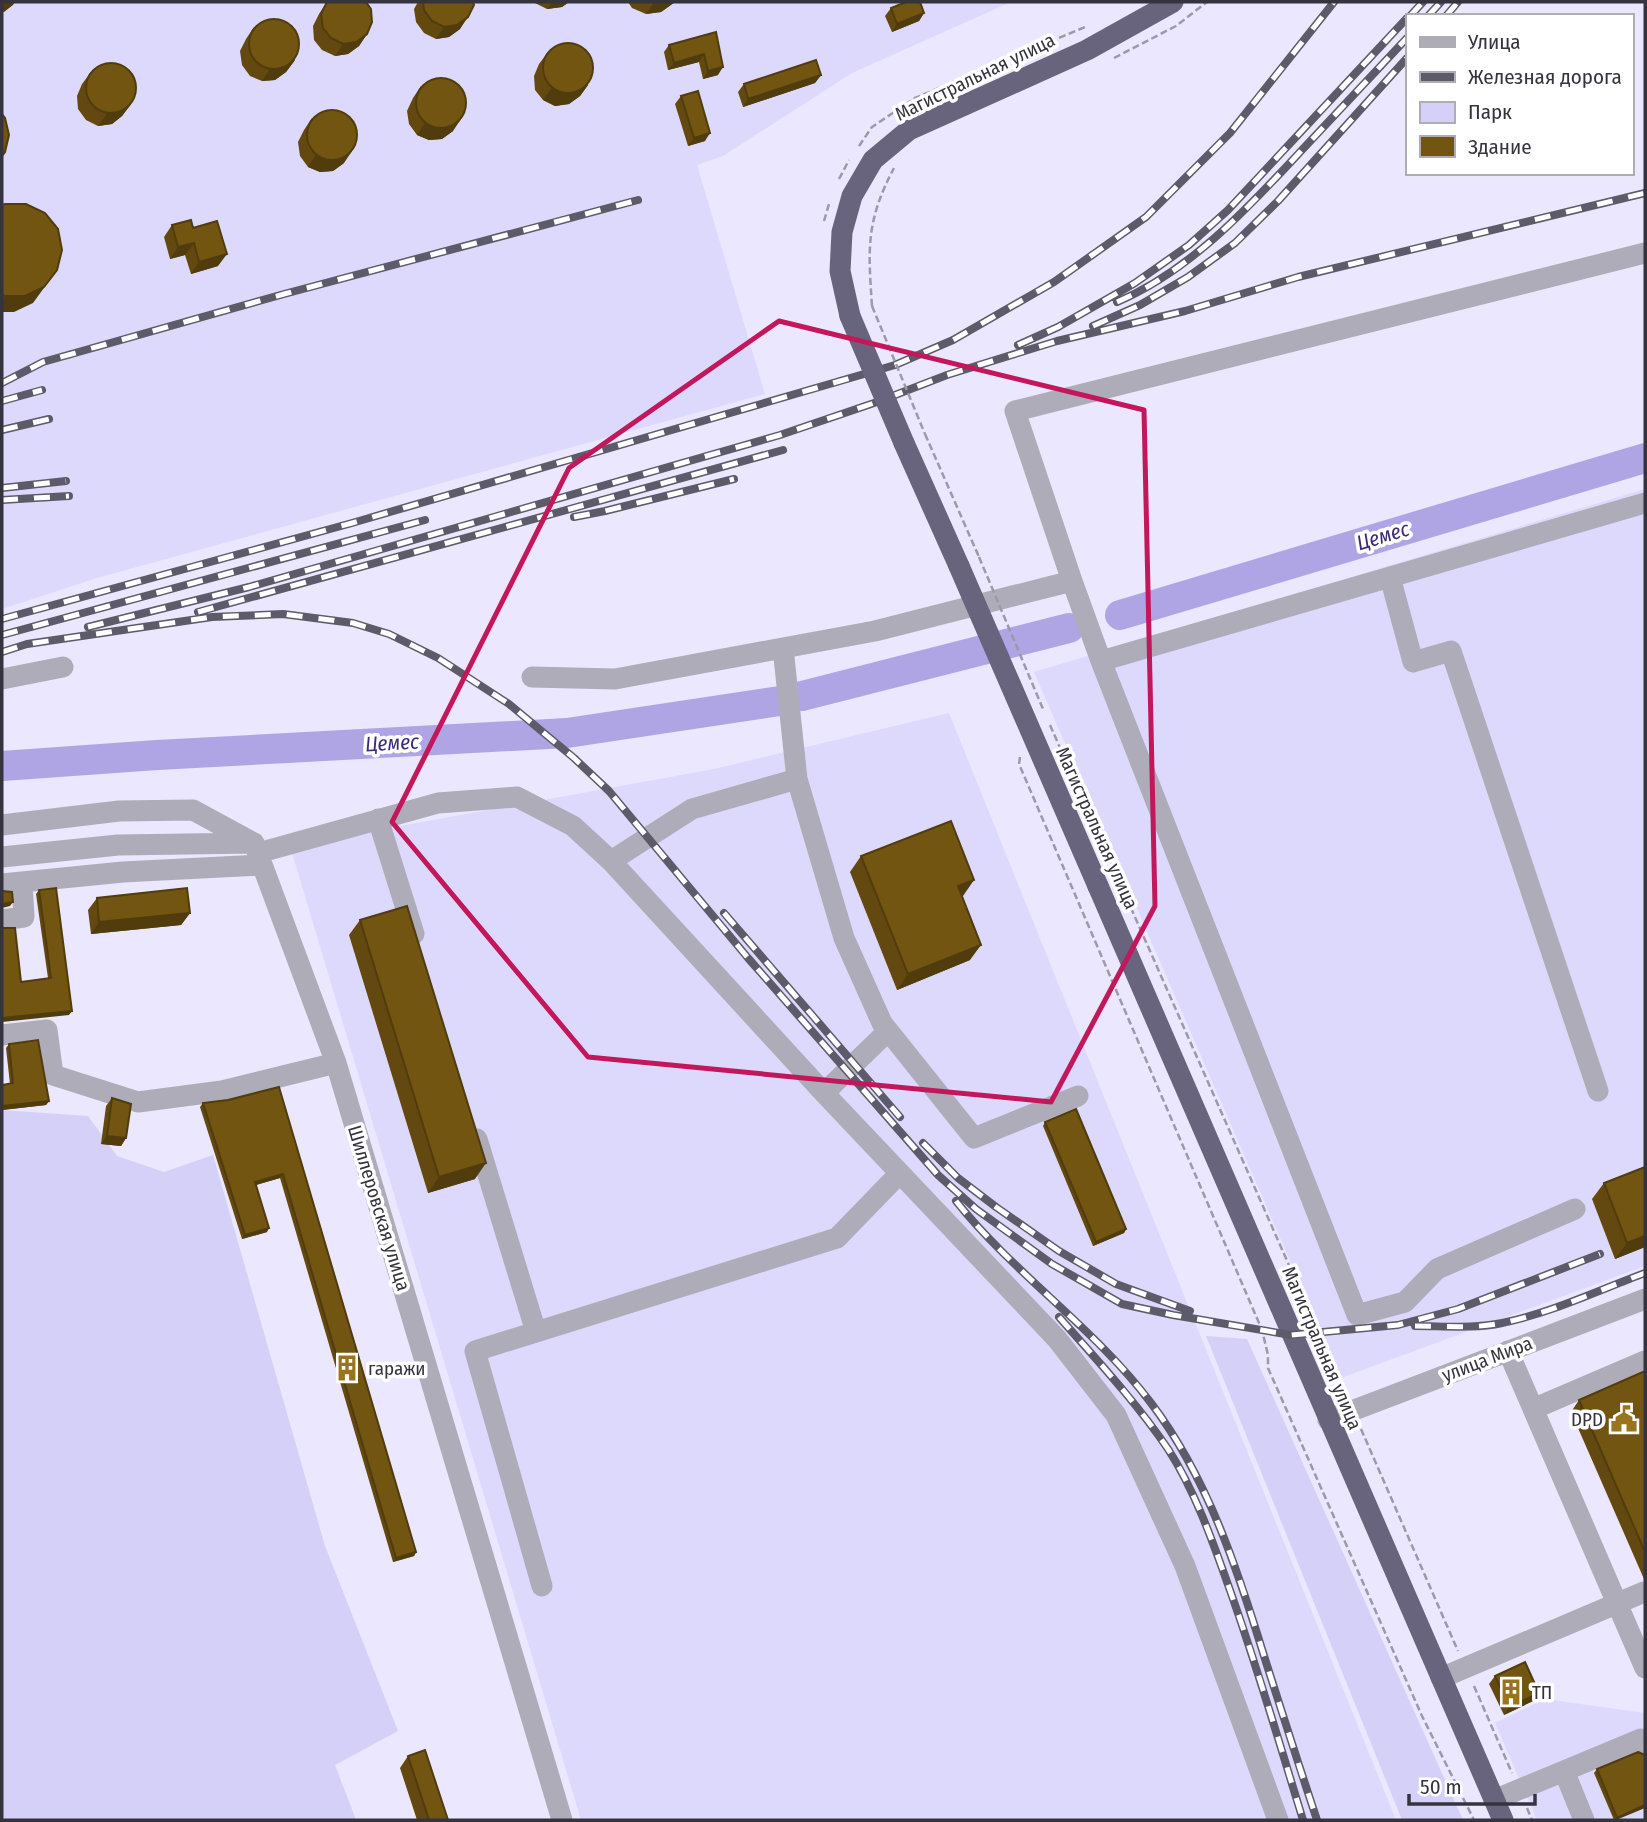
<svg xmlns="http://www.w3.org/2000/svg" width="1647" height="1822" font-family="'Fira Sans Condensed',sans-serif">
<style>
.built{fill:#ddd9fd}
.green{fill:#d5d0f8}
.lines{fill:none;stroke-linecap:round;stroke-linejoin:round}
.river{stroke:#afa5e4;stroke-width:30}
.path{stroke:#9c99ab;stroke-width:2.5;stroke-dasharray:7 3.5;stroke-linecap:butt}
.minor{stroke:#adacb8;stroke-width:21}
.highway{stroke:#68647d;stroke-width:21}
.rail-casing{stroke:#5d5b69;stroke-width:8}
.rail{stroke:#fff;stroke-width:5;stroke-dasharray:16;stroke-linecap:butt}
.path-bridge{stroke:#9c99ab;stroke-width:2.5;stroke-dasharray:7 3.5;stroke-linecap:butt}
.highway-bridge{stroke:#68647d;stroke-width:21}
.wall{fill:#63490f}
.shaded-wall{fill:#503c0d}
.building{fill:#735512;stroke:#503c0d;stroke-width:2}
.marked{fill:none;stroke:#c2185b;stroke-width:5;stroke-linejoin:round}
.labels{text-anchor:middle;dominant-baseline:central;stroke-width:7;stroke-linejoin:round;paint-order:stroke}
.street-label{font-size:19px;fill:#34333e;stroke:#fff}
.poi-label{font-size:19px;fill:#34333e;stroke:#fff;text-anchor:start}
.water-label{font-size:21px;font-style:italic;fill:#3d2a73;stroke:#fff}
</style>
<rect width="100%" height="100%" fill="#eae7fe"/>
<!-- built -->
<path class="built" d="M2,2h1009l-159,71 -129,83 -26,9 68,229 -668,184 -95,31z
M1645,489v777l-304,112 -307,-706z
M949,713l447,1107h-815l-291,-974 424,-77z
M1545,1699l100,14v107h-108l-42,-97z"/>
<!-- green -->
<path class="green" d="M2,1110l86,6 29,40 47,16 49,-17 112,391 73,185 -63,34 21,55h-354z
M1206,1336l41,3 216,481h-61z"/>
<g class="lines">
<!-- river -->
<path class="river" d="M1120,615l525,-157
M802,696l267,-68
M2,766l155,-11 410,-22 213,-32"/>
<!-- path -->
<path class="path" d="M1114,58l62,-32 31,-24
M859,146l13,-19 43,-29 170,-71
M839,179l10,-19
M824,221l5,-17
M872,306c-4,-58 -6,-85 22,-138
M925,434l54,123
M1050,725l296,669
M1020,757l-1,7 243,566 6,25v13l154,348 52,104
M1361,1429l97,222
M1474,1686l38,87
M1527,1808l5,12"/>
<!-- minor -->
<path class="minor" d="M1390,577l23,85 38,-11 147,440
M1072,581l29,80 256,654 48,-13 32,-33 138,-60
M783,648l14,131 47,159 38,85 92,115 104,-42
M1101,661l544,-158
M532,677l83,2 260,-48 197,-50 -57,-170 630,-158
M2,679l61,-12
M378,819l36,115
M2,825l117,-14 74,-1 59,32
M258,853l180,-50 79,-6 56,29 38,35 213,232 233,246 59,76 69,151 93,254
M2,857l116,-12 136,-2 82,220 226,757
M611,861l81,-52 105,-30
M2,884l121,-12 139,-7
M2,920l22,-3 -2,-34
M2,1035l45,-5 6,45 85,27 84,-11 114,-28
M824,1093l64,-62
M477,1139l59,193
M1508,1351l137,317
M1533,1409l112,-48
M1328,1420l317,-121
M542,1586l-67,-235 362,-113 63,-65
M1441,1678l203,-86
M1564,1771l20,49
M1494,1800l147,-61 4,9"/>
<!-- highway -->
<path class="highway" d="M850,316l-10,-45 2,-39 10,-36 21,-36 36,-30 178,-80 86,-48
M904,443l55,123
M1098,886l405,934"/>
<!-- rail casing -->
<g class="rail-casing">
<path id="rail" d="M1410,16l13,-14
M1428,16l13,-14
M1446,16l12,-14
M1117,302c73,-31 131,-94 184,-151 36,-38 71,-76 106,-113
M1093,326l47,-21 48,-28 47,-34 43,-42 129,-143
M1018,345l40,-18 77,-44 54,-38 39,-35 179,-192
M2,383l41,-21 241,-68 354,-94
M2,401l40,-11
M2,430l47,-11
M2,488l64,-7
M2,500l67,-4
M574,517l31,-6 129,-32
M198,612l585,-162
M2,619l350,-96 543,-158 58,-25 101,-58 92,-65 84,-84 104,-131
M88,627l161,-40 531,-152 97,-33 70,-27 110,-34 128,-30 113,-34 347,-84
M2,635l423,-115
M2,652l25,-8 185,-27 71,-3 70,9 36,11 49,24 71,46 65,54 35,33 139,167 190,217 38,34 76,55 70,40 51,11 118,20 107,-10 60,-16 142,-55
M724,913l176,204
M923,1143l35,35 38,29 63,44 57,33 74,27
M956,1201c59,74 139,127 195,202 57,75 87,168 114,256 17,53 34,107 52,161
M1059,1317c38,43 77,85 109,132 28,43 47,99 64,147 26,74 48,149 71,224
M1415,1326c29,0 59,3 87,-3 49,-10 97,-33 143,-50"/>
</g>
<!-- rail -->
<use href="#rail" class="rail"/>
<!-- path-bridge -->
<path class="path-bridge" d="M872,306l53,128
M979,557l64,152"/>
<!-- highway-bridge -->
<path class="highway-bridge" d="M850,316l54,127
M959,566l139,320"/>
</g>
<!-- wall -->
<path class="wall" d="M327,2l40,32 -8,12 -11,8 -13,2 -13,-6 -8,-10 -1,-14 6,-12z
M418,2h55l-13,27 -11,8 -13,2 -12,-6 -8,-11 -2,-13z
M533,2h36l-7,5 -15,2z
M628,2h47l-14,10 -15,2 -14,-6z
M891,8l33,5 -5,8 -27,11 -7,-16z
M254,27l41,33 -9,12 -11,8 -13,1 -12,-5 -8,-11 -2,-14 6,-12z
M716,32l2,43 -15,4 -4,-17 -31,8 -4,-18 5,-7z
M548,52l40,33 -8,11 -11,8 -14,2 -12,-6 -8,-10 -1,-14 5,-12z
M91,72l40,32 -9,12 -10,8 -14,2 -12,-6 -8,-11 -1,-13 5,-12z
M821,75l-6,8 -72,24 -5,-15 6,-8z
M421,86l32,45 -11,8 -13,1 -12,-5 -8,-11 -2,-13 6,-13z
M681,96l24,45 -17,5 -13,-42z
M312,118l32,45 -11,8 -13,1 -12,-5 -8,-11 -2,-14 6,-12z
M172,225l21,3 25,38 -27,8 -6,-19 -15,4 -6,-22z
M861,856l102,40h-1l8,64 -73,30 -47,-118z
M39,890l30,125 -48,-33 27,-4 -12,-84z
M97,898l93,15 -9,12 -90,9 -3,-24z
M360,920l115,259 -47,14 -79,-258z
M9,1044l40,57 -3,4 -44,5v-25l8,-1 -4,-36z
M279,1087l137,465 -2,4 -21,6 -113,-384 -24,7 11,47 -25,7 -42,-132 3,-4 25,-3z
M112,1098l14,40 -5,8 -20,-2 5,-38z
M1045,1122l81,107 -2,4 -31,13 -50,-120z
M1604,1183l41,64 -30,12 -23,-60z
M1645,1371v209l-1,-1 -73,-167 8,-12z
M1495,1676l38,25 -29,14 -15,-31z
M1645,1755l-27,65h-4l-20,-47 3,-4z
M408,1756l40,64h-31l-17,-52z"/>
<!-- shaded-wall -->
<path class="shaded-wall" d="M2,2h13l-2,3 -9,7h-2z
M552,2h17l-7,5 -15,2z
M654,2h21l-14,10 -15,2z
M924,13l-5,8 -27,11 5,-8z
M468,17l-8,12 -11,8 -13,2 8,-12z
M367,34l-8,12 -11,8 -13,2 8,-12z
M704,54l-5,8 -31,8 6,-7z
M295,60l-9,12 -11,8 -13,1 8,-12z
M723,67l-5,8 -15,4 5,-8z
M821,75l-6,8 -72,24 5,-8z
M588,85l-8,11 -11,8 -14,2 -12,-6 8,-11z
M131,104l-9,12 -10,8 -14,2 9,-12z
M461,119l-8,12 -11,8 -13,1 -12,-5 8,-12z
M710,133l-5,8 -17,5 6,-8z
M352,151l-8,12 -11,8 -13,1 -12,-5 8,-12z
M194,243l-9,12 -15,4 8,-12z
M227,254l-9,12 -27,8 8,-12z
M57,270l-24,33 -19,9h-12v-13l2,-3z
M974,880l-11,16 -16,6 11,-16z
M13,902l-3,4 -8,2v-4z
M190,913l-9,12 -90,9 8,-12z
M981,945l-11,15 -73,30 11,-16z
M72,1011l-3,4 -67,7v-4z
M49,1101l-3,4 -44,5v-4z
M107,1136l19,2 -5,8 -20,-2z
M486,1163l-11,16 -47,14 11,-16z
M283,1174l-3,4 -28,8 3,-4z
M269,1228l-2,4 -25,7 3,-4z
M1126,1229l-2,4 -31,13 3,-4z
M1645,1236v11l-30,12 12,-16z
M416,1552l-2,4 -21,6 3,-4z
M1539,1693l-6,8 -29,14 5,-8z
M1645,1805v3l-29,12 1,-2z"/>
<!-- building -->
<path class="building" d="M327,2h39l5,7 1,13 -5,12 -11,8 -13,2 -12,-6 -8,-10 -2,-14z
M423,2h50l1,3 -6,12 -11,8 -13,2 -12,-6 -8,-11z
M906,2h14l4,11 -27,11 -6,-16z
M249 44a25 25 0 1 1 50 0a25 25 0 1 1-50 0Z
M716,32l7,35 -15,4 -4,-17 -30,9 -5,-18z
M543 68a25 25 0 1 1 50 0a25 25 0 1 1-50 0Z
M816,60l5,15 -73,24 -4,-15z
M86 88a25 25 0 1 1 50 0a25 25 0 1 1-50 0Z
M416 103a25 25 0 1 1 50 0a25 25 0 1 1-50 0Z
M698,91l12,42 -16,5 -13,-42z
M307 135a25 25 0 1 1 50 0a25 25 0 1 1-50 0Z
M2,114l3,4 4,17 -4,17 -3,4z
M5,204h21l19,9 13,16 4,21 -5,20 -13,17 -19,9h-21l-2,-2v-89z
M191,220l2,8 24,-7 10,33 -28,8 -5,-19 -16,4 -6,-22z
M951,821l23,59 -16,6 23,59 -73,29 -47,-118z
M56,888l16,123 -70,7v-90h13l6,54 30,-4 -12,-88z
M187,888l3,25 -91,9 -2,-24z
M2,891l10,1 1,10 -11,2z
M407,906l79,257 -47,14 -79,-257z
M38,1040l11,61 -47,5v-21l11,-2 -4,-39z
M279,1087l137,465 -20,6 -113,-384 -28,8 14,46 -24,7 -42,-132 25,-3z
M112,1098l19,6 -5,34 -19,-2z
M1076,1109l50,120 -30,13 -51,-120z
M1645,1167v69l-18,7 -23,-60z
M1645,1371v181l-66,-152z
M1525,1662l14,31 -30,14 -14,-31z
M425,1750l23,70h-19l-21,-64z
M1638,1752l7,3v50l-28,13 -20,-49z"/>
<!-- marked area -->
<path class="marked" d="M779,321l365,89 11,496 -104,196 -463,-45 -196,-235 177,-354z"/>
<!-- icons -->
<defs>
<g id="building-bare" transform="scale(2.1)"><path d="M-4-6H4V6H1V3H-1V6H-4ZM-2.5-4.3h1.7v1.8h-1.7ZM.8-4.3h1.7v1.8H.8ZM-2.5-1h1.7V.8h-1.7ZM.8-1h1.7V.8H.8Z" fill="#9a731f" stroke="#fff" stroke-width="2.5" paint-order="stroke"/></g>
<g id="civic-bare" transform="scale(2.1)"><path d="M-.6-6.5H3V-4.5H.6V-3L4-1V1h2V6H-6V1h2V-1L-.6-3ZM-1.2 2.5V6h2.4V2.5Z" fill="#9a731f" stroke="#fff" stroke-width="2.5" paint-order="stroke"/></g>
</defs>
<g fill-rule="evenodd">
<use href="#building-bare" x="347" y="1368"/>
<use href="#civic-bare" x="1624" y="1419"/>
<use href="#building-bare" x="1511" y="1692"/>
</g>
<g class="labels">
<!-- street labels -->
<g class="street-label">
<text transform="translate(975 77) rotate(-26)">Магистральная улица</text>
<text transform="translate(1097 828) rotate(66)">Магистральная улица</text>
<text transform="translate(379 1208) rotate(73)">Шиллеровская улица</text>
<text transform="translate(1322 1348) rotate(67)">Магистральная улица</text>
<text transform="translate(1487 1359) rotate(-21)">улица Мира</text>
</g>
<!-- poi labels -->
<g class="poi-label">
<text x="368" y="1368">гаражи</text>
<text x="1603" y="1419" text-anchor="end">DPD</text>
<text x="1532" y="1692">ТП</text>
</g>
<!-- water labels -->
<g class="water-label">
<text transform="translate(1383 536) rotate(-17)">Цемес</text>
<text transform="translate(392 743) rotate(-3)">Цемес</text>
</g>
</g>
<!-- border -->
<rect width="1647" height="1822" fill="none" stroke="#34333e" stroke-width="7"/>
<!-- legend -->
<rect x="1406" y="14" width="228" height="161" fill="#ffffff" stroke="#aeadb2" stroke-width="2"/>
<rect x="1420" y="37" width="35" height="10" fill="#adacb8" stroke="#aeadb2" stroke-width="2"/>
<text x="1468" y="49" font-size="21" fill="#34333e">Улица</text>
<rect x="1420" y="72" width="35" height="10" fill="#5d5b69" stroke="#aeadb2" stroke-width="2"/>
<text x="1468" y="84" font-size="21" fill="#34333e">Железная дорога</text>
<rect x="1420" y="102" width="35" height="21" fill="#d5d0f8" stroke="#aeadb2" stroke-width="2"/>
<text x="1468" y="119" font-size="21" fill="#34333e">Парк</text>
<rect x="1420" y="136" width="35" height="21" fill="#735512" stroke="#aeadb2" stroke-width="2"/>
<text x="1468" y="154" font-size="21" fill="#34333e">Здание</text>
<!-- scale -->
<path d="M1409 1794v10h126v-10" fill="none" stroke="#34333e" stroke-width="3.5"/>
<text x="1420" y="1794" font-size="21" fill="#34333e" stroke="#ffffff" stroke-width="5" paint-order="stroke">50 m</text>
</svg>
